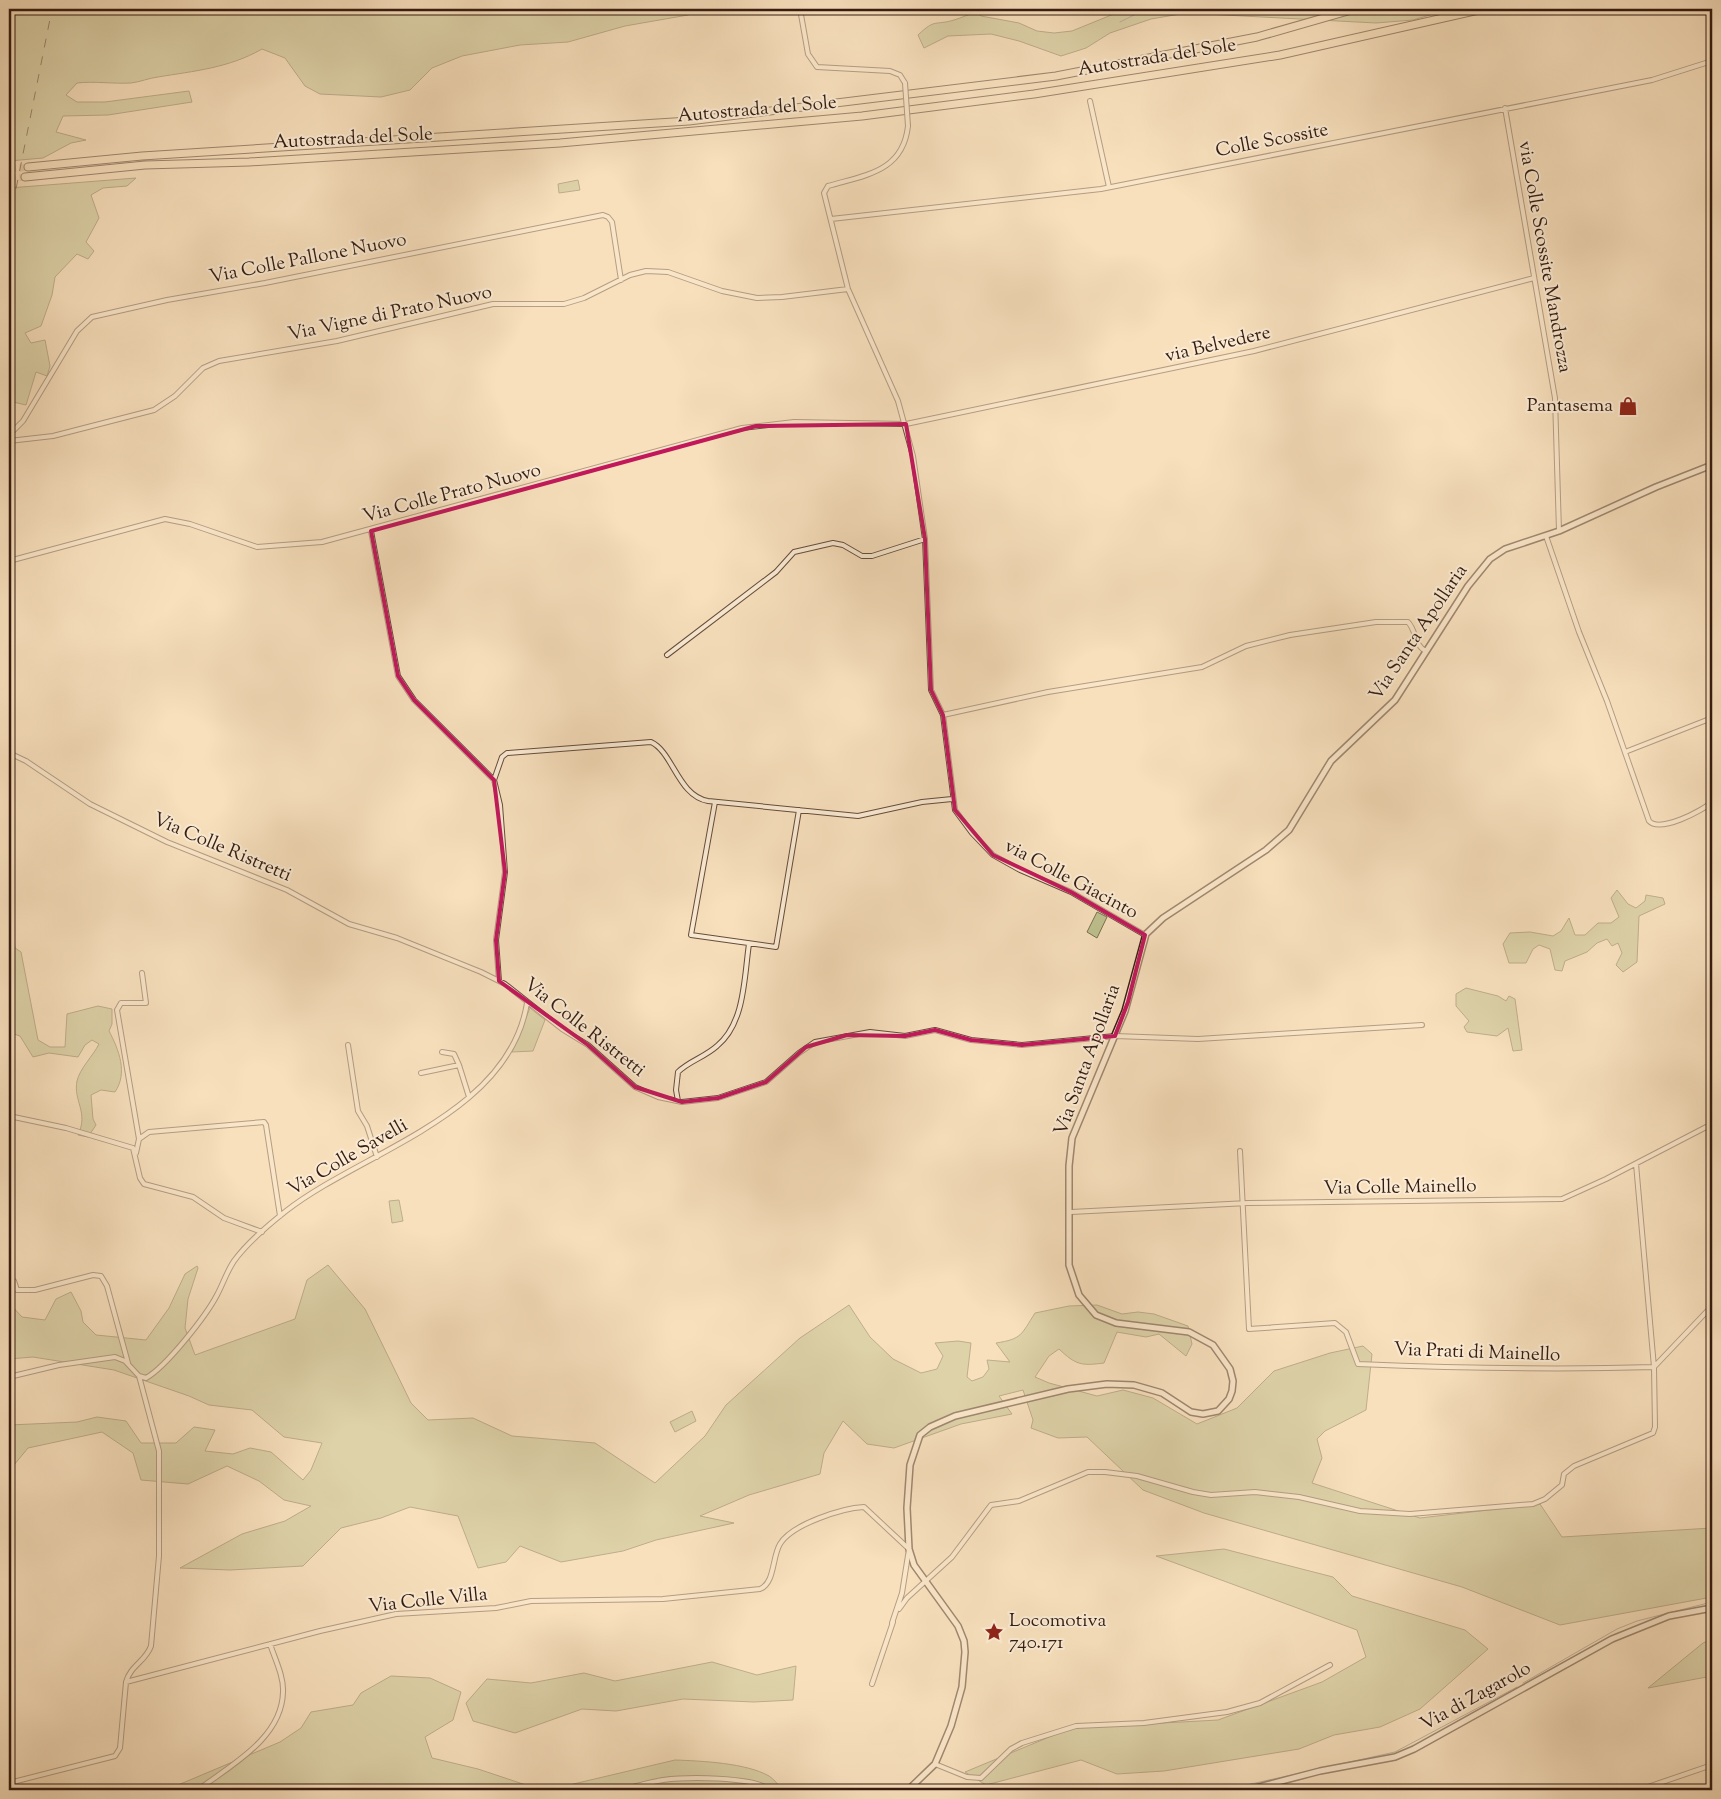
<svg xmlns="http://www.w3.org/2000/svg" width="1721" height="1799" font-family="'Sorts Mill Goudy',serif">
<style>
.green{fill:#bec290;stroke:#7a6e50}
.lines{fill:none;stroke-linecap:round;stroke-linejoin:round}
.stream{stroke:#777a78;stroke-width:1}
.highway-tunnel{stroke:#d1b99b;stroke-width:7;stroke-dasharray:7 3.5;stroke-linecap:butt}
.street-casing{stroke:#664c3c;stroke-width:6}
.secondary-casing{stroke:#351b11;stroke-width:8}
.highway-casing{stroke:#351b11;stroke-width:9}
.street{stroke:#faebd4;stroke-width:4}
.secondary{stroke:#faebd4;stroke-width:5}
.highway{stroke:#f8e0bd;stroke-width:7}
.rail{stroke:#351b11;stroke-width:1;stroke-dasharray:9 9;stroke-linecap:butt}
.street-bridge-casing{stroke:#664c3c;stroke-width:6;stroke-linecap:butt}
.street-bridge{stroke:#faebd4;stroke-width:4}
.marked{fill:none;stroke:#c2185b;stroke-width:4;stroke-linejoin:round}
.labels{text-anchor:middle;dominant-baseline:central;stroke-width:4;stroke-linejoin:round;paint-order:stroke}
.street-label{font-size:19px;fill:#351b11;stroke:#faebd4}
.poi-label{font-size:19px;fill:#351b11;stroke:#faebd4;text-anchor:end}
</style>
<rect width="100%" height="100%" fill="#f8e0bd"/>
<filter id="stains"><feTurbulence type="fractalNoise" baseFrequency=".004" numOctaves="4"/><feColorMatrix values="0 0 0 0 .2 0 0 0 0 .09 0 0 0 0 .02 0 0 0 .5 -.17"/></filter>
<radialGradient id="worn" r=".72"><stop offset=".6" stop-color="#630" stop-opacity="0"/><stop offset="1" stop-color="#630" stop-opacity=".3"/></radialGradient>
<!-- green -->
<path class="green" d="M9,9h84l2,4 35,-4h572l-14,6 -63,11 -57,16 -48,3 -58,11 -30,12 -22,22 -29,7 -61,-3 -15,-8 -20,-28 -23,-9c-33,19 -68,22 -104,28 -9,1 -18,5 -27,6 -18,1 -36,-2 -54,0l-11,12 11,7h28l84,-11 3,11 -84,13 -45,1 -7,16 30,8 -15,3 -28,15 -34,3z
M1126,9h324l-37,11 -37,3 -190,-10 -35,6 -41,14 -24,15 -25,8 -42,-15 -28,-7 -43,2 -24,12 -6,-13c18,-17 16,-9 36,-15 7,-2 15,-6 23,-8l4,4 38,7 18,8 17,2 18,-2z
M136,178l-9,8 -24,2 -12,7 8,23 -13,24 8,9 -6,8 -11,-5 -22,23 -3,18 -11,31 -16,7 6,10 14,-3 5,26 -3,10 -11,-4 -10,33 -17,-4v-213z
M578,180l2,10 -21,3 -1,-9z
M1617,890l11,14 8,4 9,-7 1,-6 17,3 2,6 -26,12 -2,46 -14,10 -7,-7 6,-12 -4,-10 -6,3 -5,-7 -10,4 -10,9 -22,9 -3,10 -7,-1 -5,-21 -11,-4 -6,4 -7,14h-17l-6,-19 7,-11 20,-1 23,4 8,-5 8,-13 6,17h10l13,-12h13l8,-6 -8,-19z
M1097,912l10,5 -10,21 -10,-6z
M9,929h4l2,19 6,4 17,88 12,7h15l2,-33 31,-8 14,3v15l-3,7c10,19 19,42 6,61l-14,-2 -10,5 2,24 3,6 -8,12 -10,-2c11,-23 -5,-34 -1,-54 3,-13 16,-25 22,-37l-7,-4 -7,5 -7,12 -29,-4 -16,4 -13,-21 -9,-3 -2,2z
M1466,988l32,8 8,5 3,-5 6,3 7,51 -9,1 -5,-23 -11,8 -30,-4 -3,-5 5,-6 -13,-15v-12z
M530,1008l15,12 -12,31 -21,1z
M399,1200l4,21 -11,2 -3,-22z
M328,1265l37,44 46,94 17,17 45,-2 39,18 83,7 60,40 50,-47 21,-31 74,-67 49,-33 21,32 23,22 28,14 16,-4 6,-13 -8,-13 23,-2 13,2 -4,34 5,4 11,-4 6,-8 -2,-9 23,2 -14,-19c26,-4 25,-8 39,-30l34,-7 28,-1 25,9 16,-2 16,2 34,12 4,18 -6,12 -27,-22 -13,3 -29,-5 -13,31c-23,3 -28,2 -45,-14l-10,7 -14,21 14,6 48,13 26,-6 30,8 44,26 40,-16 37,-37 56,-18 33,-7 9,8 -6,56 -41,21 -8,8 5,19 -10,25 108,35 120,-14 22,33 150,-9v69l-152,28 -98,-38 -258,-74 -61,-23 -56,-53 -29,1 -27,-10 2,-8 -10,-30 -24,6 13,18 -51,10 -67,24 -27,-4 -24,-23 -19,32 -4,21 -71,21 -49,21 34,7 -78,17 -33,11 -62,11 -41,-16 -14,16 -28,6 -20,-52 -48,-9 -29,11 -40,10 -38,38 -73,4 -50,-2 62,-34 43,-13 26,-15 -27,-6 -25,-19 -32,-15 -39,18 -47,-4 -8,-27 -31,-21 -74,16 -19,23v-46l68,-3 20,-5 29,4 15,22h35l18,-16 21,3 -10,21 28,3 17,-6 21,4 32,28 8,-10 11,-27 -38,-6 -32,-27 -43,-5 -20,-9 -75,-26 -81,-13 -24,2v-56l13,14 23,3 11,-21 15,-7 10,19 2,11 13,13 50,5 23,-32 16,-34 12,-8 1,2 -10,31 -3,29 10,27 100,-36 12,-39z
M692,1411l4,10 -21,11 -5,-10z
M1224,1549l109,28 19,19 113,34 23,19 -68,60 -40,18 -46,8 -35,14 -135,22 -47,3 -36,-14 -95,25 -21,-13 106,-44 147,-8 104,-38 44,-25 -9,-27 -201,-74z
M1712,1639v37l-64,12 55,-45z
M712,1662l45,13 39,-9 -3,34 -39,2 -71,-3 -67,12 -34,-2 -67,24 -42,-12 -7,-18 21,-24 44,4 53,-10 31,8z
M391,1676l39,2 31,14 -8,28 -28,17 7,21 46,11 63,21h-367l4,-5 102,-43 21,-14 10,-16 42,-7 8,-12z
M675,1760c27,1 71,3 94,16 5,3 10,10 14,14h-235z"/>
<g class="lines">
<!-- stream -->
<path class="stream" d="M1120,22l26,-13
M1523,1683l94,-54 20,-8 75,-19
M1224,1790l171,-38 122,-65"/>
<!-- highway-tunnel -->
<path class="highway-tunnel" d="M9,169l19,-2
M9,179l16,-2"/>
<!-- street casing -->
<g class="street-casing">
<path id="street" d="M800,9l8,45 9,13 73,4 10,4 5,8
M1090,101l19,86
M1505,108l50,290 4,133
M908,126c-5,46 -43,49 -80,60l-4,7 24,96 50,112 15,55 12,83 6,151 12,25 12,95 17,23 21,22 27,15 51,22 74,43
M831,219l270,-30 551,-109 60,-19
M9,435l14,-14 54,-90 15,-14 75,-17 98,-17 338,-68 5,2 4,5 9,58
M9,441l44,-5 101,-26 21,-14 28,-28 16,-7 118,-20 156,-37h71l20,-6 46,-23 16,-4 22,1 54,19 35,7 25,-1 66,-8
M371,531l27,145 16,24 80,80
M1546,536l33,96 28,69 42,120c11,12 53,-10 63,-19
M9,561l156,-42 25,5 67,23 65,-5 420,-114 52,-6 112,2 348,-73 280,-73
M667,655l109,-83 18,-20 39,-9 10,2 19,11h10l53,-17
M943,715l105,-23 154,-25 44,-21 44,-11 86,-13h32c8,8 7,25 18,29
M1625,752l87,-34
M9,753l17,8 64,43 77,38 120,48 62,34 48,14 84,34 24,12 57,45 26,16 47,42 23,10 24,5 36,-4 48,-16 33,-29 16,-11 55,-10 35,4 30,-6 36,10 51,5 93,-9 83,3 224,-14
M715,802l-24,133 85,12 23,-137
M499,981l-3,-41 9,-68 -5,-67 -6,-25 8,-23 5,-4 144,-11c22,10 27,54 57,59l150,15 64,-14 30,-3
M348,1045l10,66 9,15 10,31
M442,1052l12,2 5,11
M421,1073l38,-8 10,32
M678,1101l-2,-11 2,-18c11,-11 27,-15 39,-26 28,-23 27,-68 32,-102
M9,1116l57,12 67,20 7,30 4,6 49,13 31,21 38,14
M139,1139l-22,-129 4,-7h25l-4,-30
M1240,1151l9,178 86,-6 11,9 12,32c98,4 197,6 296,3l-18,-203
M136,1153l3,-14 10,-7 115,-10 2,3 14,91
M1071,1212l177,-9 314,-4 44,-20 106,-55
M9,1279l5,2 3,9h18l58,-15 8,1 6,10 21,77
M139,1376l7,2c20,-11 60,-62 71,-83 6,-11 10,-24 17,-34 13,-18 33,-35 52,-50 77,-60 223,-96 241,-208
M9,1377l50,-12 56,-8 10,4 14,15 20,75v105l-8,90c-5,15 -21,20 -25,36l194,-51 76,-17 100,-6 35,-7 132,-2 97,-10c15,-6 12,-32 20,-45 12,-20 63,-36 84,-37l45,42 -7,44 -10,30
M899,1609l8,-11 45,-41 39,-52 28,-4 69,-29h17l32,4 56,16 18,3 44,-3 44,5 61,14 50,3 123,-10 12,-5 17,-14 2,-11 10,-8 79,-33 2,-6 -1,-60 58,-61
M872,1684l21,-62
M935,1764l32,13 14,1 30,-29 11,-6 54,-17 68,-3 83,-11 33,-9 70,-38
M9,1783l106,-27 5,-8 6,-66
M198,1790c31,-24 84,-51 85,-98 1,-15 -8,-33 -13,-48
M621,1790c13,-3 28,-8 42,-10 23,-3 89,-4 107,10
M1639,1790l73,-25"/>
</g>
<!-- secondary casing -->
<g class="secondary-casing">
<path id="secondary" d="M908,1790l27,-26 16,-38 11,-39 3,-35 -1,-11 -6,-15 -44,-61 -5,-16 -2,-41 3,-43 10,-30 10,-8 25,-11 113,-27 39,-5 27,1 28,8 29,19 12,2 15,-3 11,-12 3,-8 1,-10 -3,-12 -17,-24 -24,-13 -73,-9 -20,-8 -17,-20 -10,-30v-99l3,-28 53,-127 21,-77 17,-16 103,-68 23,-20 42,-69 64,-61 73,-114 22,-27 15,-10 54,-18 97,-44 56,-22
M1247,1790l73,-19 75,-14 19,-8 198,-110 57,-23 43,-8"/>
</g>
<!-- highway casing -->
<g class="highway-casing">
<path id="highway" d="M28,167l114,-11 547,-35 367,-45 201,-39 98,-28
M25,177l120,-12 104,-3 311,-19 302,-27 172,-22 246,-39 203,-46"/>
</g>
<!-- street -->
<use href="#street" class="street"/>
<!-- secondary -->
<use href="#secondary" class="secondary"/>
<!-- highway -->
<use href="#highway" class="highway"/>
<!-- rail -->
<path class="rail" d="M9,224l43,-215"/>
<!-- street-bridge casing -->
<g class="street-bridge-casing">
<path id="street-bridge" d="M905,83l3,43"/>
</g>
<!-- street-bridge -->
<use href="#street-bridge" class="street-bridge"/>
</g>
<!-- marked area -->
<path d="M0 0H1721V1799H0ZM906,424l19,115 6,151 12,25 12,95 38,45 78,37 74,43 -17,67 -13,34 -93,9 -51,-5 -36,-10 -30,6 -58,-1 -41,12 -40,35 -48,16 -36,4 -47,-15 -47,-42 -89,-64 -3,-41 9,-68 -11,-92 -80,-80 -16,-24 -27,-145 385,-105z" fill="#f8e0bd" fill-opacity=".55" fill-rule="evenodd"/>
<path class="marked" d="M906,424l19,115 6,151 12,25 12,95 38,45 78,37 74,43 -17,67 -13,34 -93,9 -51,-5 -36,-10 -30,6 -58,-1 -41,12 -40,35 -48,16 -36,4 -47,-15 -47,-42 -89,-64 -3,-41 9,-68 -11,-92 -80,-80 -16,-24 -27,-145 385,-105z"/>
<!-- icons -->
<defs>
<g id="shop-bare" transform="scale(1.5)"><path d="M-5-2.5h2.3a2.7 3.5 0 0 1 5.4 0H5L5.5 6h-11ZM-1.5-2.5h3a1.5 2.3 0 0 0-3 0Z" fill="#8f2418" stroke="#faebd4" stroke-width="2.5" paint-order="stroke"/></g>
<g id="sight-bare" transform="scale(1.5)"><path d="M0-6L1.8-2.2L6-1.7L2.9 1.2L3.7 5.4L0 3.3L-3.7 5.4L-2.9 1.2L-6-1.7L-1.8-2.2Z" fill="#8f2418" stroke="#faebd4" stroke-width="2.5" paint-order="stroke"/></g>
</defs>
<g fill-rule="evenodd">
<use href="#shop-bare" x="1628" y="406"/>
<use href="#sight-bare" x="994" y="1632"/>
</g>
<g class="labels">
<!-- street labels -->
<g class="street-label">
<text transform="translate(1157 58) rotate(-9)">Autostrada del Sole</text>
<text transform="translate(757 110) rotate(-5)">Autostrada del Sole</text>
<text transform="translate(353 139) rotate(-3)">Autostrada del Sole</text>
<text transform="translate(1272 141) rotate(-11)">Colle Scossite</text>
<text transform="translate(1544 257) rotate(80)">via Colle Scossite Mandrozza</text>
<text transform="translate(308 259) rotate(-11)">Via Colle Pallone Nuovo</text>
<text transform="translate(390 314) rotate(-12)">Via Vigne di Prato Nuovo</text>
<text transform="translate(1218 345) rotate(-13)">via Belvedere</text>
<text transform="translate(452 494) rotate(-15)">Via Colle Prato Nuovo</text>
<text transform="translate(1419 633) rotate(-56)">Via Santa Apollaria</text>
<text transform="translate(222 848) rotate(23)">Via Colle Ristretti</text>
<text transform="translate(1071 880) rotate(28)">via Colle Giacinto</text>
<text transform="translate(584 1028) rotate(38)">Via Colle Ristretti</text>
<text transform="translate(1088 1060) rotate(-70)">Via Santa Apollaria</text>
<text transform="translate(348 1158) rotate(-30)">Via Colle Savelli</text>
<text transform="translate(1400 1188) rotate(-1)">Via Colle Mainello</text>
<text transform="translate(1477 1353) rotate(2)">Via Prati di Mainello</text>
<text transform="translate(428 1601) rotate(-6)">Via Colle Villa</text>
<text transform="translate(1476 1697) rotate(-29)">Via di Zagarolo</text>
</g>
<!-- poi labels -->
<g class="poi-label">
<text x="1613" y="406">Pantasema</text>
<text x="1009" y="1621" text-anchor="start">Locomotiva<tspan x="1009" dy="22">740.171</tspan></text>
</g>
</g>
<!-- margin -->
<rect width="1721" height="1799" fill="none" stroke="#f8e0bd" stroke-width="30"/>
<rect x="10" y="10" width="1701" height="1779" fill="none" stroke="#351b11" stroke-width="2.5"/>
<rect x="15" y="15" width="1691" height="1769" fill="none" stroke="#351b11"/>
<rect width="100%" height="100%" filter="url(#stains)"/>
<rect width="100%" height="100%" fill="url(#worn)"/>
</svg>
